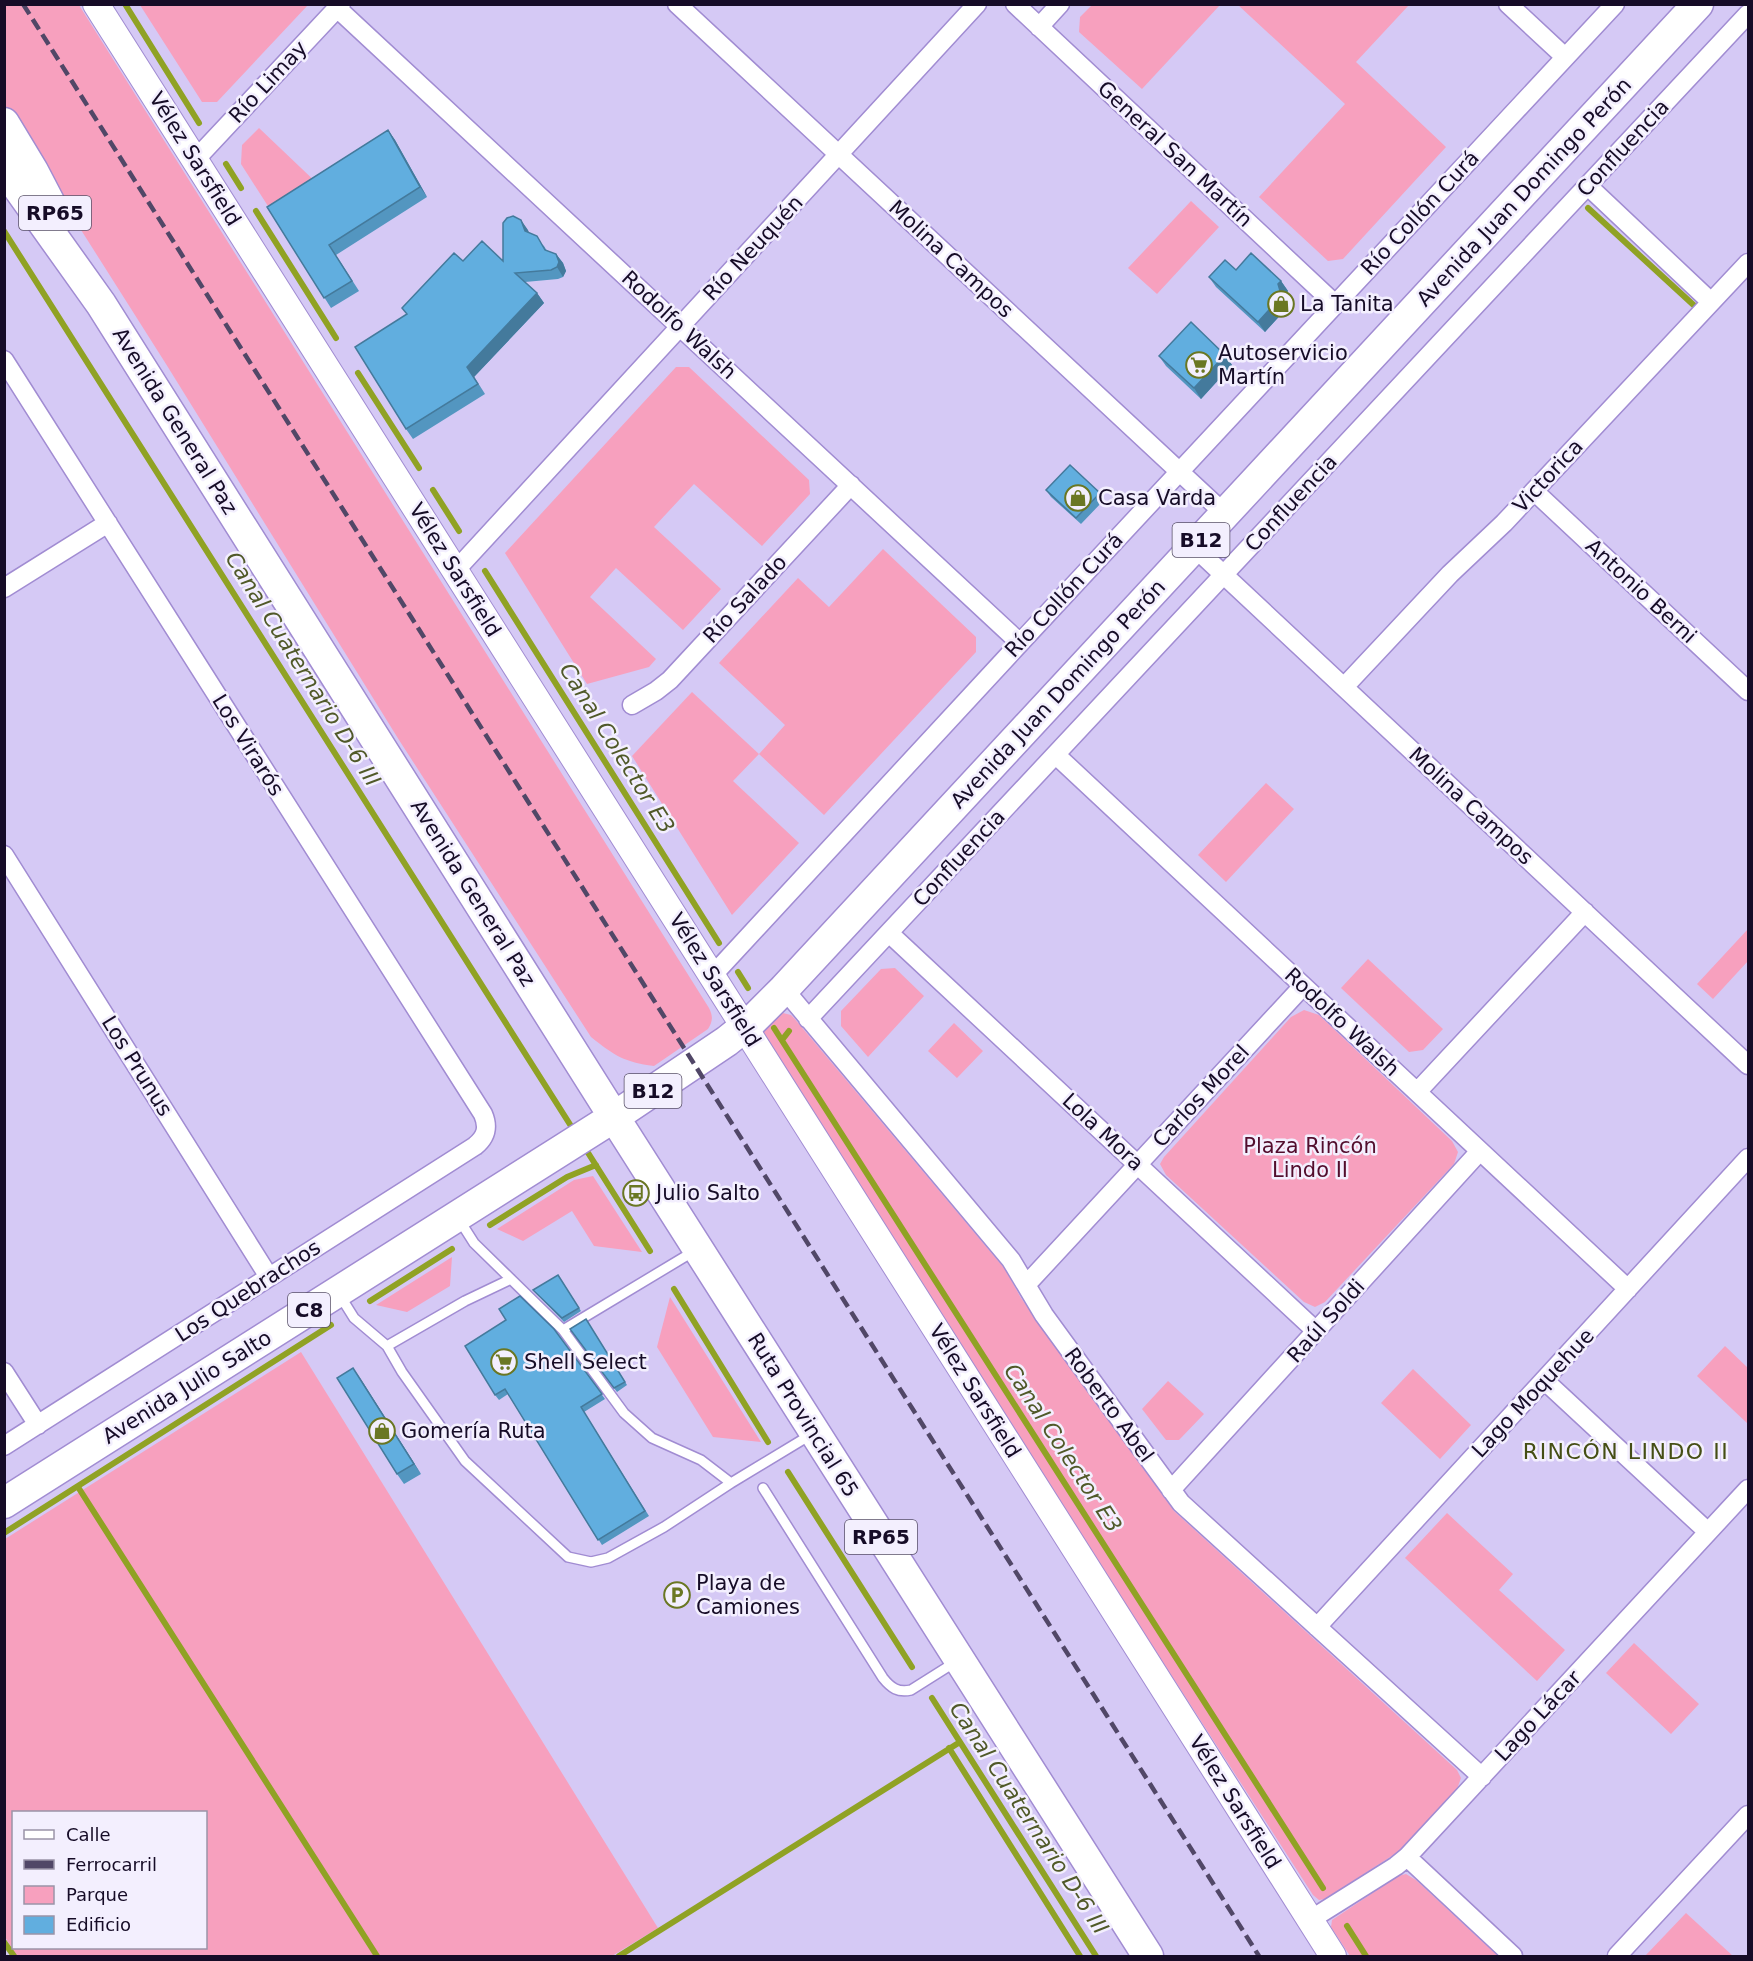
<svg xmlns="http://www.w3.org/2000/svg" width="1753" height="1961" font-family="'DejaVu Sans',sans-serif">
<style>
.green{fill:#f7a0be;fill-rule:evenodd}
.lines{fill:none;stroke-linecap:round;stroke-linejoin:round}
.stream{stroke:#90a224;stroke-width:6}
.lane-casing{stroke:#a18cd2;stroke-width:12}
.street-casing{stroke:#a18cd2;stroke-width:21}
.secondary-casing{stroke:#a18cd2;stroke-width:28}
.primary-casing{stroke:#a18cd2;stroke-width:33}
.lane{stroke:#fff;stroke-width:9}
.street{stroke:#fff;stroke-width:18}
.secondary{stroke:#fff;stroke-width:26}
.primary{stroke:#fff;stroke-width:30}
.rail{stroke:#514767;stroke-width:4.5;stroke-dasharray:12 6;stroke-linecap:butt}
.wall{fill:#5396c0}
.shaded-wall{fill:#447a9c}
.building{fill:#61aedf;stroke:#447a9c;stroke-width:1.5}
.labels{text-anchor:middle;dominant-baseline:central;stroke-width:5;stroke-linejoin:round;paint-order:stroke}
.shield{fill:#f3effe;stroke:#585068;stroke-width:1.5}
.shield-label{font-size:20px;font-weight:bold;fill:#160c27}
.street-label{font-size:21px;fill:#160c27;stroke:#f3effe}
.poi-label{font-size:21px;fill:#160c27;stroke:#f3effe;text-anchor:start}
.park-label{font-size:21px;fill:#530d2d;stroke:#f3effe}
.water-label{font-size:22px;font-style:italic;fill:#505929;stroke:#f3effe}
.neighbourhood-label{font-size:22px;letter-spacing:1.5px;fill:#454e15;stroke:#f3effe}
</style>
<rect width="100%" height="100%" fill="#d5c9f5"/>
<!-- green -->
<path class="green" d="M5,5h74l630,1003c4,8 4,13 -1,21l-54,37c-30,-4 -39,-10 -63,-29l-192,-297 -233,-376 -161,-254z
M140,5h168l-91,97h-15z
M1092,5v-1l128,1 -78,84 -63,-57 1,-15z
M1238,5h171l-53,57 90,85 -103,112 -15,2 -69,-64 86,-93z
M259,128l62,59 -46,30 -34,-53 1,-19z
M1191,201l28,26 -62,67 -29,-26z
M676,367h13l120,113 1,14 -48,52 -68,-62 -40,43 67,62 -38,41 -67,-62 -26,29 66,62 -7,8 -62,17 -82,-131z
M883,549l93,88v15l-152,163 -65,-61 -26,27 66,62 -67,72 -100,-159 60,-64 67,62 26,-29 -66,-62 79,-85 31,29z
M1266,783l28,26 -68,73 -28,-27z
M1748,929v32l-35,38 -16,-15z
M1368,959l75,70 -20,21 -14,2 -68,-64z
M895,968l29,28 -56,61 -27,-31v-15l40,-42z
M1304,1010l15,5 133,126 6,11 -4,12 -129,138 -10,5 -11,-5 -138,-127 -6,-11 4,-7 127,-140z
M783,1013l8,2 3,3 211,251 16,29 153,213 283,259 4,8 -4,11 -59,63 -73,47 -6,1 -6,-5 -549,-852v-13z
M954,1023l29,28 -26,27 -29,-27z
M593,1176l49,76 -48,-6 -22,-35 -49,30 -26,-12 77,-49z
M452,1257l-2,29 -43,26 -31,-7z
M670,1297l91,145 -48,-5 -56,-90z
M1725,1346l23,22v56l-51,-48z
M301,1352l357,576 -46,28h-595l-12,-19v-398zM14,1812h192v136h-192z
M1413,1369l58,56 -31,34 -59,-56z
M1168,1381l36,33 -25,26h-13l-24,-31z
M1447,1513l66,61 -14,16 66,60 -28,31 -132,-123z
M1634,1643l65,61 -28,30 -65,-61z
M1406,1874l10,6 82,76h-148l-19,-29 1,-7 66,-44z
M1686,1913l47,43h-88z"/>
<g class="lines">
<!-- stream -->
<path class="stream" d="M125,4l74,119
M226,164l15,24
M1588,208l111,102
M256,211l80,127
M4,231l567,895
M358,373l61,95
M433,490l26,41
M485,571l234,372
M738,972l10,16
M774,1028l549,860
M782,1040l7,-9
M585,1148l65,103
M490,1225l77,-48 29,-12
M674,1289l94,153
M370,1301l82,-52
M788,1472l124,195
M78,1487l299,469
M4,1533l327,-208
M932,1698l164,258
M949,1748l131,208
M1347,1926l19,30
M4,1942l10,14
M619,1956l341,-214"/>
<!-- lane casing -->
<g class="lane-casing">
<path id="lane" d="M339,1294l15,24 33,28 15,26 63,89 103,96 23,5 17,-4 56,-31 67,-44 -30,-23 -49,-22 -28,-25 -61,-83 -89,-87 -14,-22
M563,1330l133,-80
M387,1346l78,-45 46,-22
M731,1483l81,-49
M763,1488l120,190c8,10 15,15 28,12l46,-29"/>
</g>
<!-- street casing -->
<g class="street-casing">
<path id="street" d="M677,4l548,510
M1015,4l320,300
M1508,4l57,53
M337,8l683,635
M1039,27l21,-23
M195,160l146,-156
M1588,186l123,116
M4,360l479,754c6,14 3,23 -8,32l-471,300
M1534,491l214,200
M1194,547l554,518
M455,571l522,-567
M4,588l104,-65
M1344,687l106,-113 54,-51 244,-260
M632,705l24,-14 14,-11 181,-195
M1056,755l572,534
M4,855l265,422
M889,933l427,398
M712,976l308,-333 595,-639
M784,989l227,271 33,55 137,188 301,274
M808,1019l940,-1005
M1417,1092l168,-180
M1026,1285l277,-299
M4,1372l34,53
M1544,1380l164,152
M1171,1490l309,-339
M1317,1627l431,-469
M1407,1857l106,99
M1310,1920l86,-54 11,-9 341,-368
M1617,1956l131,-141"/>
</g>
<!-- secondary casing -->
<g class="secondary-casing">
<path id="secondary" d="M96,4l1237,1952"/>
</g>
<!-- primary casing -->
<g class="primary-casing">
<path id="primary" d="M4,123l29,48 25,48
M4,168l97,136 513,813 534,839
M4,1503l610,-386 113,-76 26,-21 31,-31 914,-985"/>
</g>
<!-- lane -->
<use href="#lane" class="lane"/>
<!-- street -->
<use href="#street" class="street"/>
<!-- secondary -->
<use href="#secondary" class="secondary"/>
<!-- primary -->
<use href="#primary" class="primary"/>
<!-- rail -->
<path class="rail" d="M23,4l1236,1952"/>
</g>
<!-- wall -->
<path class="wall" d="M388,130l7,10 32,57 -91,58 23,36 -28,17 -64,-101z
M521,220l8,13 15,13 3,5 9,3 7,9 3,8 -3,6 -5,2 -33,3 12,11 7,10 -70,74 11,17 -72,45 -7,-10 1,-115 56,-53h40z
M1236,270l45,11 7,10 -2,3 2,10 -3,6 -20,22 -49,-45 -7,-10z
M1225,355l7,10 -31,34 -35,-33 -7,-10z
M1046,490l54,3 4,7 -23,24 -30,-27z
M558,1275l23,36 -17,11 -31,-32z
M586,1319l41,66 -10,7 -47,-63z
M554,1329l51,70 -21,13 65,104 -47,29 -94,-151 -9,6 -4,-5z
M360,1378l61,96 -17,10 -7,-10z"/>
<!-- shaded-wall -->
<path class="shaded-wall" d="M388,130l7,10 32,57 -7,-10z
M521,220l7,10 4,11 -7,-10z
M556,254l7,9 3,8 -3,6 -6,-10z
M1281,281l7,10 -2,3 2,10 -3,6 -20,22 -7,-10 20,-38z
M537,293l7,10 -70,74 11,17 -18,-27z
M1225,355l7,10 -31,34 -7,-11z
M353,1368l7,10 61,96 -7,-10z"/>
<!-- building -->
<path class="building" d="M388,130l32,57 -91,58 23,36 -28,17 -57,-91z
M513,216l8,4 4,11 12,5 8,14 11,4 3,8 -2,5 -6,3 -36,3 22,20 -70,74 11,17 -72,45 -51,-82 52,-33 -5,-6 52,-55 9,8 19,-20 21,20v-38l4,-5z
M1251,253l30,28 -3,3 3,10 -3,6 -20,22 -49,-45 16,-17 11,10z
M1191,322l34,33 -31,33 -35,-32z
M1070,465l30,28 -24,25 -30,-28z
M558,1275l21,33 -17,10 -29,-28z
M520,1296l34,33 48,65 -21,13 64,104 -47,29 -93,-151 -10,6 -30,-49 41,-26 -7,-11z
M586,1319l39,63 -11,6 -44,-59z
M353,1368l61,96 -17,10 -60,-96z"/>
<!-- icons -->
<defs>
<g id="shop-ring" transform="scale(1.35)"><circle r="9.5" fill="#f3effe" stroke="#6a7723" stroke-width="1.5"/><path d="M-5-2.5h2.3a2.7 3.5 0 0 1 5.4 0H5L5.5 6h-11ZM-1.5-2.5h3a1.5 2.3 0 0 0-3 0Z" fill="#6a7723"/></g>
<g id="supermarket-ring" transform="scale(1.35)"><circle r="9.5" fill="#f3effe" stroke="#6a7723" stroke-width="1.5"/><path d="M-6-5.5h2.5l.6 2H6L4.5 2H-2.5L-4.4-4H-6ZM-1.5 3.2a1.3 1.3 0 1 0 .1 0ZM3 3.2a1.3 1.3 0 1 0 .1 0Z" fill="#6a7723"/></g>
<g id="bus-ring" transform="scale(1.35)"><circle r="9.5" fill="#f3effe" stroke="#6a7723" stroke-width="1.5"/><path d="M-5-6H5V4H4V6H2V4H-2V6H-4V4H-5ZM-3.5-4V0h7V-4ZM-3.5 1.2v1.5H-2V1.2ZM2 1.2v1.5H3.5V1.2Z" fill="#6a7723"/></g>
<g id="parking-ring" transform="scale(1.35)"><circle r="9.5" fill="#f3effe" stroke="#6a7723" stroke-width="1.5"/><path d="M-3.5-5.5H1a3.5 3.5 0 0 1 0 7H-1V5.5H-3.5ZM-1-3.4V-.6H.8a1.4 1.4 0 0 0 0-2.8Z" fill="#6a7723"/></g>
</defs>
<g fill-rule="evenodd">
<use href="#shop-ring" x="1281" y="304"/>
<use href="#supermarket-ring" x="1199" y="365"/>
<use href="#shop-ring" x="1078" y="498"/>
<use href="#bus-ring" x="636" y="1193"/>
<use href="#supermarket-ring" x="504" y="1362"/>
<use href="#shop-ring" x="382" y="1431"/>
<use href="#parking-ring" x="677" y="1595"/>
</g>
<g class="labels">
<!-- shield labels -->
<g class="shield">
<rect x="19" y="196" width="72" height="34" rx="4.5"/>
<rect x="1172.5" y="523" width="57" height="34" rx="4.5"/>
<rect x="624.5" y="1074" width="57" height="34" rx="4.5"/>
<rect x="288" y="1293" width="42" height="34" rx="4.5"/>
<rect x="845" y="1520" width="72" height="34" rx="4.5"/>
</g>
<g class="shield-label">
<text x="55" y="213">RP65</text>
<text x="1201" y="540">B12</text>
<text x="653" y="1091">B12</text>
<text x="309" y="1310">C8</text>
<text x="881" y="1537">RP65</text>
</g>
<!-- street labels -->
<g class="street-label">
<text transform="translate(268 82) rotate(-47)">Río Limay</text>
<text transform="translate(1623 148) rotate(-47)">Confluencia</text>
<text transform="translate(1175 154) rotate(43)">General San Martín</text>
<text transform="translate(195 159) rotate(58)">Vélez Sarsfield</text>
<text transform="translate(1524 192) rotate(-47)">Avenida Juan Domingo Perón</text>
<text transform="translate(1420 213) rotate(-47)">Río Collón Curá</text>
<text transform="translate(753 248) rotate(-47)">Río Neuquén</text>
<text transform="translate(951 259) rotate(43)">Molina Campos</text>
<text transform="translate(679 325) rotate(43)">Rodolfo Walsh</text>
<text transform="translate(175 421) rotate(58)">Avenida General Paz</text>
<text transform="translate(1548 476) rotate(-47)">Victorica</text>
<text transform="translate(1291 503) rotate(-47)">Confluencia</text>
<text transform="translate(455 570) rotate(58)">Vélez Sarsfield</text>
<text transform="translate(1641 591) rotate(43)">Antonio Berni</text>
<text transform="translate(1064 595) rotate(-47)">Río Collón Curá</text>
<text transform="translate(745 599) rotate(-47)">Río Salado</text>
<text transform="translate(1058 694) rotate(-47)">Avenida Juan Domingo Perón</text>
<text transform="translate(248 745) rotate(58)">Los Virarós</text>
<text transform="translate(1471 806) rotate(43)">Molina Campos</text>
<text transform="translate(959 858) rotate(-47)">Confluencia</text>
<text transform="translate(473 893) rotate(58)">Avenida General Paz</text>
<text transform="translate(715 980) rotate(58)">Vélez Sarsfield</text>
<text transform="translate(1342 1022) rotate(43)">Rodolfo Walsh</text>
<text transform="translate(137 1066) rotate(58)">Los Prunus</text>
<text transform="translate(1201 1096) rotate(-47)">Carlos Morel</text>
<text transform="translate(1103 1132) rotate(43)">Lola Mora</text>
<text transform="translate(248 1291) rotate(-33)">Los Quebrachos</text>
<text transform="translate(1326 1321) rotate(-48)">Raúl Soldi</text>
<text transform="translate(187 1387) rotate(-32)">Avenida Julio Salto</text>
<text transform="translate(975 1391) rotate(58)">Vélez Sarsfield</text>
<text transform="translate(1533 1393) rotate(-47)">Lago Moquehue</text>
<text transform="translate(1109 1405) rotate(54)">Roberto Abel</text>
<text transform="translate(803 1415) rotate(58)">Ruta Provincial 65</text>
<text transform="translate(1538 1716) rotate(-47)">Lago Lácar</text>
<text transform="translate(1235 1802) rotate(58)">Vélez Sarsfield</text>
</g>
<!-- poi labels -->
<g class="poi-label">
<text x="1300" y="304">La Tanita</text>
<text x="1218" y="353">Autoservicio<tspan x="1218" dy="24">Martín</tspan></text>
<text x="1098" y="498">Casa Varda</text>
<text x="656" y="1193">Julio Salto</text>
<text x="524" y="1362">Shell Select</text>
<text x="401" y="1431">Gomería Ruta</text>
<text x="696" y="1583">Playa de<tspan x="696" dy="24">Camiones</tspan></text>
</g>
<!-- park labels -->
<g class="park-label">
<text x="1310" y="1146">Plaza Rincón<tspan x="1310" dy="24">Lindo II</tspan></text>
</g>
<!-- water labels -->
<g class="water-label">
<text transform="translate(303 669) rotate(58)">Canal Cuaternario D-6 III</text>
<text transform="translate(617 748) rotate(58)">Canal Colector E3</text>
<text transform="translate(1063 1448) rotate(57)">Canal Colector E3</text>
<text transform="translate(1029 1818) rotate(57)">Canal Cuaternario D-6 III</text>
</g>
<!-- neighbourhood labels -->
<g class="neighbourhood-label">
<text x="1626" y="1451">RINCÓN LINDO II</text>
</g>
</g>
<!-- border -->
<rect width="1753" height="1961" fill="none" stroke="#160c27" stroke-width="12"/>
<!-- legend -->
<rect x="12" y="1811" width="195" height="138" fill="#f3effe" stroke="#9b94a8" stroke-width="1.5"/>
<rect x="24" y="1830" width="30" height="9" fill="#ffffff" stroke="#9b94a8" stroke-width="1.5"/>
<text x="66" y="1841" font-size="18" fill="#160c27">Calle</text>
<rect x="24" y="1860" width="30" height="9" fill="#514767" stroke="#9b94a8" stroke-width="1.5"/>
<text x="66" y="1871" font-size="18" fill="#160c27">Ferrocarril</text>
<rect x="24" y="1886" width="30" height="18" fill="#f7a0be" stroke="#9b94a8" stroke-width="1.5"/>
<text x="66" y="1901" font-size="18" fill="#160c27">Parque</text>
<rect x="24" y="1916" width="30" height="18" fill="#61aedf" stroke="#9b94a8" stroke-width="1.5"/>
<text x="66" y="1931" font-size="18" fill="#160c27">Edificio</text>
</svg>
